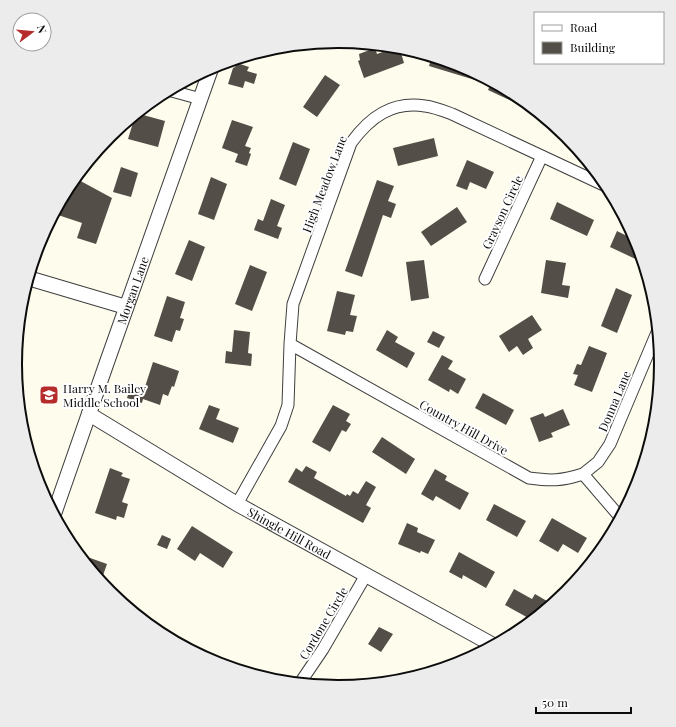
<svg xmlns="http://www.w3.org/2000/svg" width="676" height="727" font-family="'Playfair Display',serif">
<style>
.building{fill:#544e49}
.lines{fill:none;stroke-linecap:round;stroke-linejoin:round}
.minor-casing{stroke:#3f3f3f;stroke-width:13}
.tertiary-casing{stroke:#3f3f3f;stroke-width:16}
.minor{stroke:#fff;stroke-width:11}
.tertiary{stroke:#fff;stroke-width:14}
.labels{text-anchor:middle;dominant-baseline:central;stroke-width:4;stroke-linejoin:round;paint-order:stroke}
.street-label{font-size:12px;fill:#0c0c0c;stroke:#fff}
.poi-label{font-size:12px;fill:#0c0c0c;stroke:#fff;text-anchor:start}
.rim{fill:none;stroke:#0c0c0c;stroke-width:2}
</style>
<rect width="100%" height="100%" fill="#fefcec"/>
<!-- building -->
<path class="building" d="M399,46l5,17 -40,15 -6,-17 2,-1 -1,-6 16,-6 2,6z
M432,56l30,9 24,13 -1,5 -56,-17z
M237,63l12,4 -2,4 10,3 -3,10 -9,-3 -2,7 -15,-4 5,-16 2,-1z
M325,75l15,10 -23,32 -14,-10z
M492,81l27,15 -3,7 -28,-13z
M136,113l29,8 -7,26 -30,-8z
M232,120l21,7 -8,19 6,2 -2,5 2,1 -4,12 -12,-4 3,-8 -16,-6z
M434,138l4,18 -40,10 -5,-18z
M293,142l17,7 -14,37 -17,-7z
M467,160l27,12 -8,17 -16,-7 -3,8 -11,-4z
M121,167l17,6 -7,24 -18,-5z
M211,177l16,7 -13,36 -16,-6z
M75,178l37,20 -16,46 -19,-6 5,-15 -27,-9 6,-14 9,-16h1z
M377,180l17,6 -6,15 8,3 -5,14 -8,-3 -21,62 -17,-6z
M271,199l14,6 -8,21 5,2 -4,11 -24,-9 4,-11 5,2z
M557,202l37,18 -7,16 -37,-17z
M457,207l10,15 -36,24 -10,-14z
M617,231l20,10 7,22 -34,-16z
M189,240l16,7 -13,34 -17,-7z
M424,260l5,38 -18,3 -5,-39z
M546,260l20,3 -4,22 8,1 -2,12 -27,-5z
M250,265l17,7 -15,39 -17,-7z
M616,288l16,7 -15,38 -16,-7z
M337,291l18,4 -5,20 7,1 -4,16 -7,-1 -1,4 -18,-4z
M167,296l18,6 -5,16 4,1 -4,12 -4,-1 -4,12 -18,-6z
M532,315l10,15 -14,9 5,9 -10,7 -6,-9 -8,6 -10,-16z
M234,330l16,2 -2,21 4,1 -1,12 -26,-3 1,-12 6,1z
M387,330l11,7 -3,5 20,11 -8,15 -31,-18z
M433,331l12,6 -6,11 -12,-6z
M589,346l18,7 -15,39 -18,-7 4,-10 -5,-1 4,-10 4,1z
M442,355l11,6 -5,8 18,10 -8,15 -8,-5 -1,3 -21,-12z
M153,362l26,9 -5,16 -2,-1 -4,10 -5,-2 -3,11 -17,-6 -1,4 -15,-5 4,-13 13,5z
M483,393l31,17 -8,15 -31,-17z
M209,405l11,4 -4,10 23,9 -6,15 -34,-14z
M333,405l17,9 -4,7 5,3 -5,8 -4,-2 -12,22 -18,-10z
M563,409l7,16 -19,8 2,4 -14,5 -9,-24 13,-5 2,4z
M382,437l33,22 -9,15 -34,-22z
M306,466l11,6 -3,6 32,18 1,-2 3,2 3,-5 5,3 8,-13 10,6 -10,18 5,3 -8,15 -75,-41 8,-14 6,4z
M110,468l13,5 -2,3 9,3 -8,23 6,2 -4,14 -7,-2 -1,4 -21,-7z
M435,469l12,7 -2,4 24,13 -9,17 -24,-14 -3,5 -12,-7z
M494,504l32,17 -9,16 -31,-17z
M552,518l35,20 -9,15 -15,-9 -5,8 -19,-11z
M407,523l11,5 -1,4 18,8 -7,14 -7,-3 -1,2 -22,-9z
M192,526l41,26 -10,16 -23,-15 -5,8 -18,-12z
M162,535l9,4 -4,10 -10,-4z
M459,552l36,20 -9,16 -23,-13 -1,4 -13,-7z
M79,554l28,10 -6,17z
M514,589l18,10 3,-5 17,10 -20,16 -27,-15z
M379,627l14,7 -12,18 -13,-8z"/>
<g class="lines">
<!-- minor casing -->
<g class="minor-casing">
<path id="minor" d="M168,90l33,9
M485,279l57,-123
M290,344l239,134c22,3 32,3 54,-4l37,43
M583,474l15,-12 12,-18 48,-114
M237,504l44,-78 7,-21 2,-61 3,-40 58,-161c19,-26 41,-42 74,-37 9,1 19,5 27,8l156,73
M300,683l23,-34 43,-74"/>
</g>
<!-- tertiary casing -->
<g class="tertiary-casing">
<g id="tertiary">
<path d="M28,278l98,29"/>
<path id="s1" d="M89,414l148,90 256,141"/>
<path id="s2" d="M54,514l53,-152 105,-296"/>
</g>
</g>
<!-- minor -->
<use href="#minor" class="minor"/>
<!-- tertiary -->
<use href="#tertiary" class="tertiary"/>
</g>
<!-- icons -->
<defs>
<g id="school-square" transform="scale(1)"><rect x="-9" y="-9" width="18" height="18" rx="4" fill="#b52c2b" stroke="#fff"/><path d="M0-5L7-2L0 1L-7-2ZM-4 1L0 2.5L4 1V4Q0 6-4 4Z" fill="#fff"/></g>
</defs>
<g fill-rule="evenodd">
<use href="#school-square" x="49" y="395"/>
</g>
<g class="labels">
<!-- street labels -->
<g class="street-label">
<text transform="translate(324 184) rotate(-69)">High Meadow Lane</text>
<text transform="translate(502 212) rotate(-65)">Grayson Circle</text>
<text stroke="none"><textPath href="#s2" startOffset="237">Morgan Lane</textPath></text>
<text transform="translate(614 401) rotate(-67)">Donna Lane</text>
<text transform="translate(464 427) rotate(29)">Country Hill Drive</text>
<text stroke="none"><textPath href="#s1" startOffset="233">Shingle Hill Road</textPath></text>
<text transform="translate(323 623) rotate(-59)">Cordone Circle</text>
</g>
<!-- poi labels -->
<g class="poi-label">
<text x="63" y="388">Harry M. Bailey<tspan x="63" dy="14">Middle School</tspan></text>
</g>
</g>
<!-- crop -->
<path d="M0 0H676V727H0ZM22 364a316 316 0 1 1 632 0a316 316 0 1 1-632 0Z" fill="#ececec" fill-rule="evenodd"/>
<path class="rim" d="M22 364a316 316 0 1 1 632 0a316 316 0 1 1-632 0Z"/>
<!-- legend -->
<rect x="534" y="12" width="130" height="52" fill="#ffffff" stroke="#9e9e9e"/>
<rect x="542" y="25" width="20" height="6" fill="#ffffff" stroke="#9e9e9e"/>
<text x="570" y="32" font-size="12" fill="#0c0c0c">Road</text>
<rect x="542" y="42" width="20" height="12" fill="#544e49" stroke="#9e9e9e"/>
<text x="570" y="52" font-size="12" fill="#0c0c0c">Building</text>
<!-- north arrow -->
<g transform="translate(32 32) rotate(74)"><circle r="19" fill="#ffffff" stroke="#9e9e9e"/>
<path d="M0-3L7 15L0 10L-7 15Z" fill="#b52c2b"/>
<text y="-6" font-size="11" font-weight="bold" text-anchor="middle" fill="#0c0c0c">N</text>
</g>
<!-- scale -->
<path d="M536 707v6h95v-6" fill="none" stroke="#0c0c0c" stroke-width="2"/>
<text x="542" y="707" font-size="12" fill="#0c0c0c" stroke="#ffffff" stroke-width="3" paint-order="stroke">50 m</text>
</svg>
